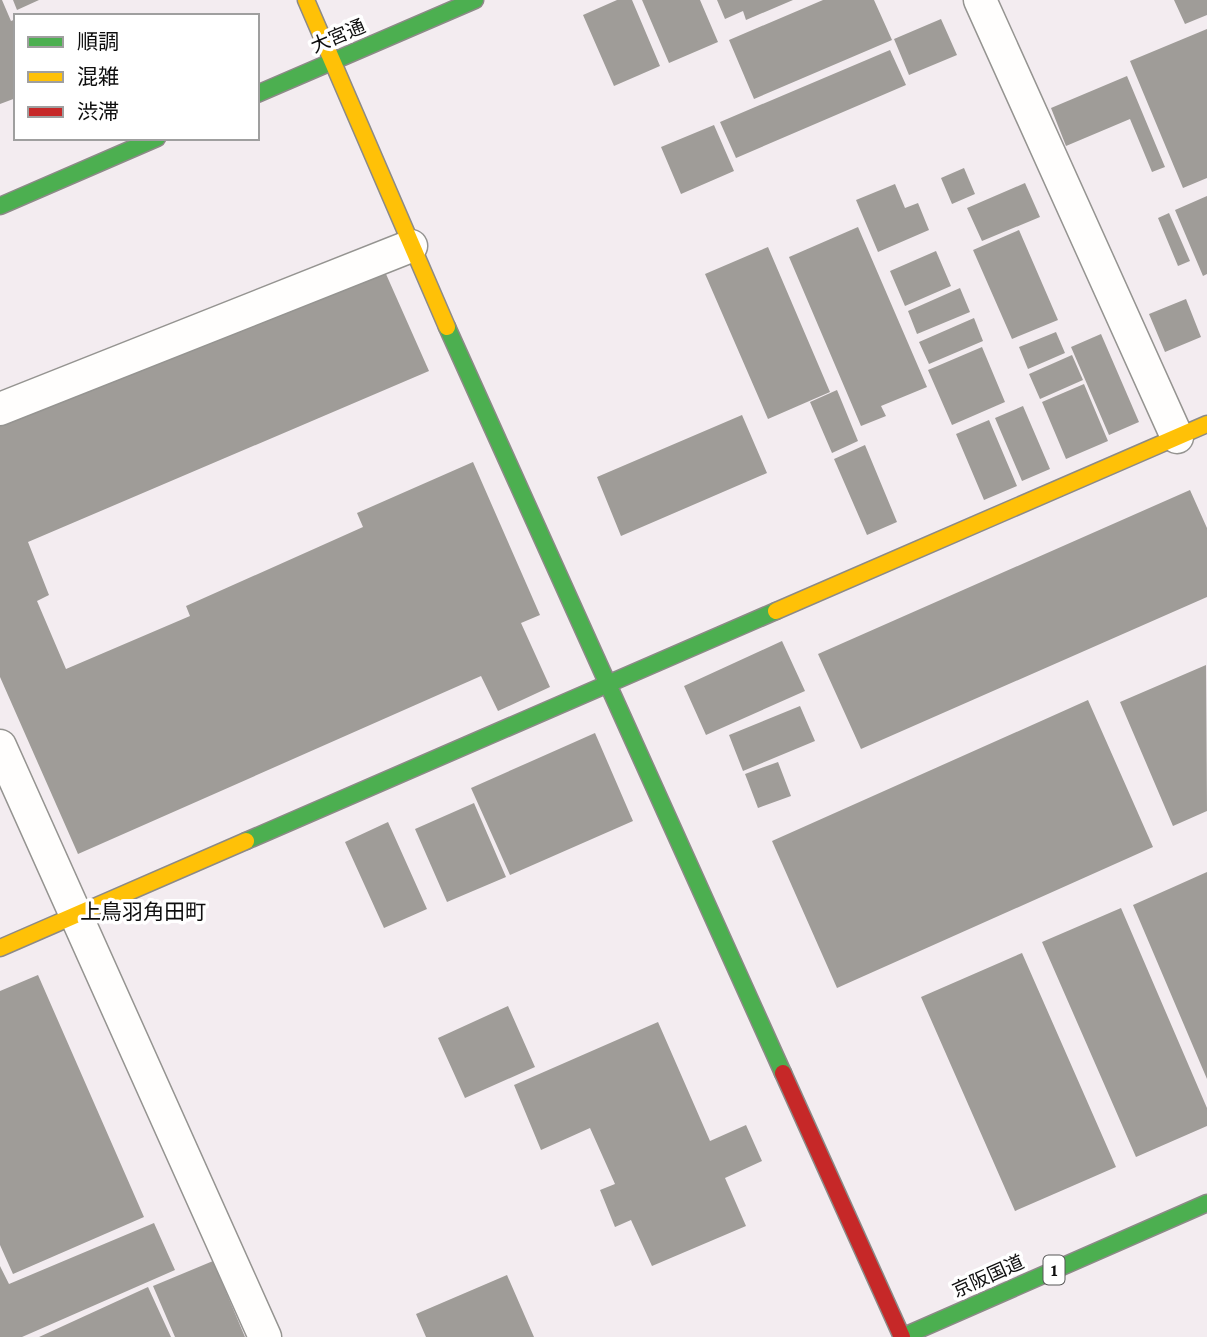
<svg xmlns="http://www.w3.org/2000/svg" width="1207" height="1337" font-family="'Crimson Pro','Noto Sans JP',serif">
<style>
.industrial{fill:#f3ecf0;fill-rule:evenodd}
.building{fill:#9f9c98}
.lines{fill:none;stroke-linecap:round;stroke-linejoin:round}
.street-casing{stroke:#959491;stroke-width:35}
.fast-casing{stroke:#8c8a87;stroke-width:19}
.slow-casing{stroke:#8c8a87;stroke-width:19}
.jam-casing{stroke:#8c8a87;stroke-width:19}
.street{stroke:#fffefd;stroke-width:32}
.fast{stroke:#4caf50;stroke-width:16}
.slow{stroke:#ffc107;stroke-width:16}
.jam{stroke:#c62828;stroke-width:16}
.labels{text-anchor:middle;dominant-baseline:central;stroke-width:7;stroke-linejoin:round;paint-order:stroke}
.shield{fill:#fff;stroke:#565656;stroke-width:2}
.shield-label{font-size:18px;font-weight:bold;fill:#0e0e0e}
.street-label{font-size:19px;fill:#0e0e0e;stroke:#fff}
.neighbourhood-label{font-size:21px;fill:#0e0e0e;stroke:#fff}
</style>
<rect width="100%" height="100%" fill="#fcf9f2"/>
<!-- industrial -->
<path class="industrial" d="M0,0h1207v1337h-1207zM16,16h241v122h-241z"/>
<!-- building -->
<path class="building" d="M0,0h2l9,21 5,-2v79l-16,6z
M13,0h26l-22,10z
M617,0h15l28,66 -46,20 -31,-71z
M642,0h58l18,42 -49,21z
M717,0h76l-47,20 -3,-9 -18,8z
M823,0h51l18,40 -138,59 -25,-59z
M1174,0h33v15l-22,9z
M941,19l16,36 -48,20 -15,-36z
M1207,29v149l-24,10 -53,-127z
M890,50l16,35 -170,73 -16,-36z
M1127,76l38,91 -13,5 -22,-53 -64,27 -15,-38z
M714,125l20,46 -53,23 -20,-47z
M964,168l11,26 -23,10 -11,-26z
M1025,183l15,34 -58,24 -15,-33z
M895,184l10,24 13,-5 11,27 -51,22 -22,-52z
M1207,196v78l-4,2 -28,-66z
M1169,213l21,48 -12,5 -20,-48z
M858,227l69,160 -46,19 5,10 -25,10 -72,-169z
M1019,230l39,90 -46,19 -39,-89z
M768,247l62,145 -62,27 -63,-145z
M936,251l15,35 -46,20 -15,-35z
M382,265l47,106 -401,171 21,53 -12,6 29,68 124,-53 -4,-10 177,-79 -6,-14 116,-51 67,153 -19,8 29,64 -52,24 -17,-35 -403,178 -78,-177v-252z
M960,288l10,24 -53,22 -9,-23z
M1186,299l15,38 -36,15 -16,-38z
M974,318l9,23 -54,23 -10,-22z
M1056,332l9,21 -37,16 -9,-22z
M1101,334l38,88 -30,13 -38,-88z
M982,347l23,55 -53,23 -24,-55z
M1072,355l11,25 -43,19 -11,-25z
M1084,384l24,57 -42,18 -24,-57z
M837,390l21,51 -26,12 -22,-51z
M1023,406l27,63 -28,12 -27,-63z
M742,415l25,58 -146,63 -24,-59z
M989,420l28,66 -33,14 -28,-66z
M865,445l32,77 -30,13 -33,-76z
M1190,490l17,38v69l-346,152 -43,-95z
M782,641l23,50 -99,44 -22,-49z
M1206,665l1,146 -34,15 -53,-124z
M1088,700l65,147 -316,141 -65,-147z
M800,706l15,35 -72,30 -14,-36z
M595,733l38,88 -123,54 -39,-87z
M778,762l13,34 -33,12 -13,-34z
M474,803l32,74 -59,25 -32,-73z
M388,822l39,87 -43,19 -39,-86z
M1207,872v207l-74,-174z
M1121,908l86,200v18l-71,31 -94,-215z
M1022,953l94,214 -101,44 -94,-214z
M38,975l106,242 -131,57 -13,-29v-254z
M508,1006l27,61 -70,31 -27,-60z
M658,1022l52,119 36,-16 16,36 -37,17 21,48 -94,40 -21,-46 -16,7 -15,-37 15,-6 -25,-56 -49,22 -27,-65z
M154,1223l21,47 -153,67h-22v-71l9,18z
M213,1261l32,76h-70l-22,-51z
M507,1275l27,62h-108l-10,-23z
M148,1287l23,50h-132z"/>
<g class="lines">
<!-- street casing -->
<g class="street-casing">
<path id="street" d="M980,0l197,437
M0,409l411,-163
M0,746l265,591"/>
</g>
<!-- fast casing -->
<g class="fast-casing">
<path id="fast" d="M257,94l218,-94
M0,206l157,-68
M447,327l336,746
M246,841l530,-230
M902,1337l305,-134"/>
</g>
<!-- slow casing -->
<g class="slow-casing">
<path id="slow" d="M306,0l141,327
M776,611l431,-187
M0,948l246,-107"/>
</g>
<!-- jam casing -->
<g class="jam-casing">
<path id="jam" d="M783,1073l119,264"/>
</g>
<!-- street -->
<use href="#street" class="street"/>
<!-- fast -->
<use href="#fast" class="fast"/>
<!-- slow -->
<use href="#slow" class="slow"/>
<!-- jam -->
<use href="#jam" class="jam"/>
</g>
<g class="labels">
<!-- shield labels -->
<rect class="shield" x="1043.5" y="1255.5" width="21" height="29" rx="5"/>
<g class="shield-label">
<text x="1054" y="1270">1</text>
</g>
<!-- street labels -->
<g class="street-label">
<text transform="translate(338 36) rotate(-23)">大宮通</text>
<text transform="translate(988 1276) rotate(-24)">京阪国道</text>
</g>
<!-- neighbourhood labels -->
<g class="neighbourhood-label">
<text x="143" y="912">上鳥羽角田町</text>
</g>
</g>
<!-- legend -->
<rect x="14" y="14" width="245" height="126" fill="#ffffff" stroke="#9f9f9f" stroke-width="2"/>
<rect x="28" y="37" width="35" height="10" fill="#4caf50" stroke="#9f9f9f" stroke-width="2"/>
<text x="77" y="49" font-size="21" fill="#0e0e0e">順調</text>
<rect x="28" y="72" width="35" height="10" fill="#ffc107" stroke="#9f9f9f" stroke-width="2"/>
<text x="77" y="84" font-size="21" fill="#0e0e0e">混雑</text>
<rect x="28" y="107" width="35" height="10" fill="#c62828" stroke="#9f9f9f" stroke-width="2"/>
<text x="77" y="119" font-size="21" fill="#0e0e0e">渋滞</text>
</svg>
